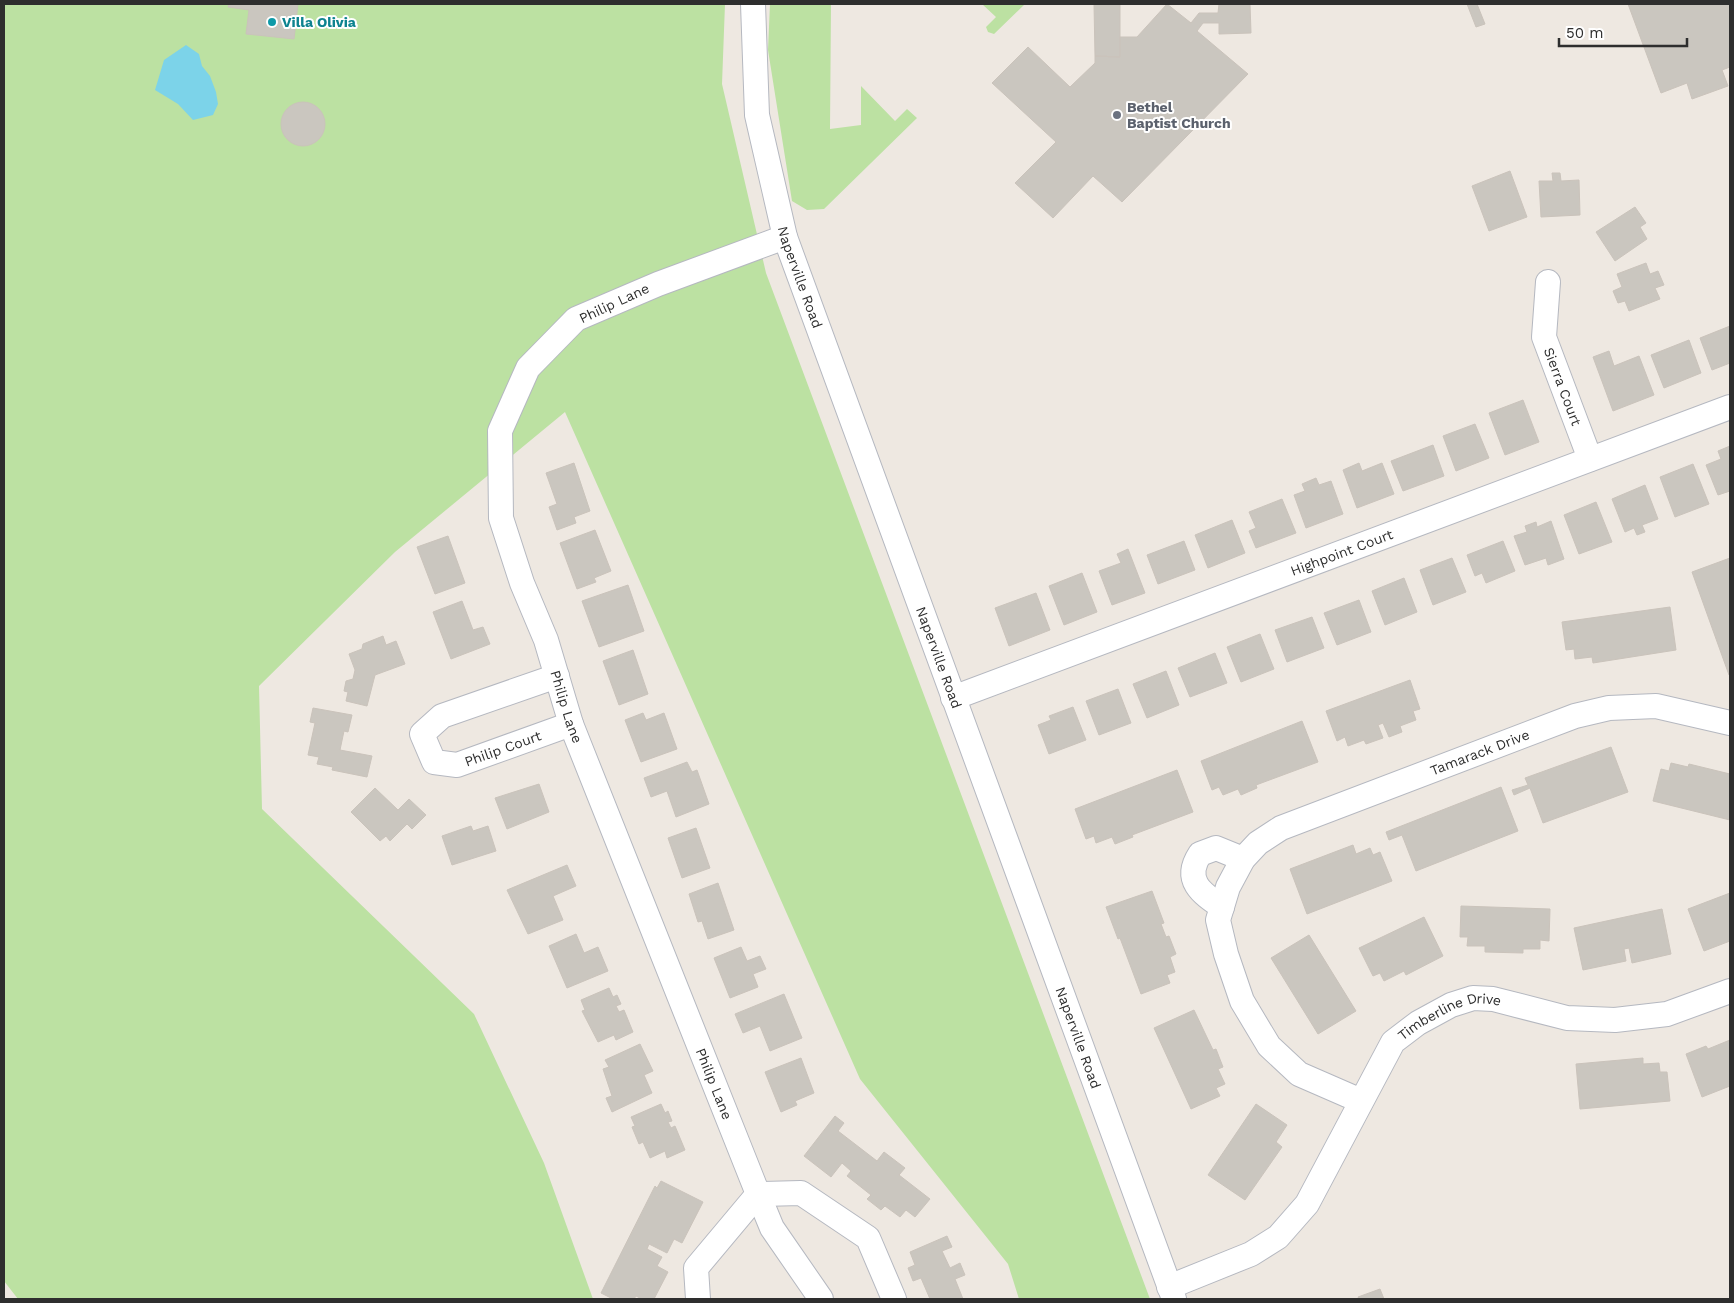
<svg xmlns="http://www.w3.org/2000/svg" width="1734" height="1303" font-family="'Work Sans',sans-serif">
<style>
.green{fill:#bce1a2}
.water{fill:#7cd3e9}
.building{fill:#cac6bf;stroke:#cac3bb}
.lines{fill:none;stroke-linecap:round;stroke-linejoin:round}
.minor-casing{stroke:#b5b8c0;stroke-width:26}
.minor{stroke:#fff;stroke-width:24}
.culture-dot{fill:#0f9aa8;stroke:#fff;stroke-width:2}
.worship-dot{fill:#6b7280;stroke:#fff;stroke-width:2}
.labels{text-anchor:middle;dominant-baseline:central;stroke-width:4;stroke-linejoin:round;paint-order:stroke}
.culture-label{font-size:14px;font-weight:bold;fill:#0d838f;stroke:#fff;text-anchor:start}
.worship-label{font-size:14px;font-weight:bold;fill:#5b616d;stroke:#fff;text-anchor:start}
.street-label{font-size:14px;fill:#2e2e2e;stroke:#fff}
</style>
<rect width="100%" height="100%" fill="#eee8e1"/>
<!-- green -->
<path class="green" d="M4,4h721l-3,80 44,189 384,1026h-131l-11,-35 -148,-185 -295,-667 -170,140 -136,134 3,123 212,205 70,149 49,136h-575l-14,-18z
M770,4h61l-1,125 31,-4v-39l34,35 12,-12 10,9 -93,91 -17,1 -15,-9 -24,-151z
M982,4h43l-31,30 -6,-2 -2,-5 10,-10z"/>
<!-- water -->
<path class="water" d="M186,45l13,9 3,12 8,10 6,16 2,12 -5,11 -20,5 -15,-16 -23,-14 9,-30z"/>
<!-- building -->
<path class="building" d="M229,4h69l-4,35 -48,-5 3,-24 -21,-3z
M1094,4h26v53l-25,-1z
M1167,4l24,19 8,-10h19l1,-9h31l1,29 -32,1v-11h-16l-6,8 51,43 -126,128 -29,-26 -40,42 -38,-35 41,-41 -64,-59 36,-36 42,40 25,-24v-7l25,1v-20h17z
M1467,4h10l8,20 -9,3z
M1628,4h102v63l-8,3 6,16 -36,13 -5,-16 -26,10z
M281 124a22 22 0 1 1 44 0a22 22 0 1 1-44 0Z
M1510,171l17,46 -38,14 -17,-45z
M1552,173h8l1,8 18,-1 1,35 -39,2 -2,-36h14z
M1635,207l11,16 -6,4 7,12 -32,22 -19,-29z
M1646,263l4,11 8,-3 6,14 -9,3 5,11 -31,12 -4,-10 -7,2 -5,-12 9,-4 -5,-13z
M1730,326v37l-18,7 -12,-32z
M1689,340l12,33 -37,15 -13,-33z
M1609,351l5,15 25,-10 15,39 -41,16 -20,-54z
M1523,400l16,42 -34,13 -16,-42z
M1475,424l14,34 -33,13 -13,-35z
M1433,445l11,31 -41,15 -12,-30z
M1730,446v45l-12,4 -12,-30 15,-6 -3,-8z
M574,463l16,48 -16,6 2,6 -19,7 -8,-23 8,-3 -11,-31z
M1359,463l3,8 20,-8 12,31 -37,14 -14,-38z
M1693,464l16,40 -34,13 -15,-40z
M1316,478l3,7 12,-4 12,33 -37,14 -12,-33 11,-4 -3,-7z
M1645,485l13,34 -16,6 3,7 -8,3 -3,-7 -9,4 -13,-33z
M1282,499l14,34 -40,15 -7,-17 7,-3 -7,-16z
M1596,502l16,40 -33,12 -15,-39z
M1232,520l13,33 -37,15 -13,-33z
M1551,521l13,38 -16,6 -2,-7 -21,7 -11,-29 13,-4 -2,-6 11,-4 1,5z
M595,530l16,41 -17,7 2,4 -19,7 -17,-46z
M448,536l17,47 -30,11 -18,-47z
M1184,541l11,29 -37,14 -11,-29z
M1503,541l12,30 -29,12 -4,-10 -7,3 -8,-21z
M1128,549l17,44 -33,12 -13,-34 22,-8 -4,-9z
M1452,558l14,34 -33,13 -13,-35z
M1730,558v117h-1l-37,-103z
M1082,573l15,39 -33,13 -15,-39z
M1404,578l13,34 -32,13 -13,-34z
M628,585l16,46 -45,16 -17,-46z
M1036,593l14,37 -41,16 -14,-38z
M1359,600l12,32 -34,13 -13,-32z
M462,601l11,29 10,-3 7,17 -39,15 -18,-47z
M1670,607l6,43 -83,13 -1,-6 -17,2 -1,-10 -8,1 -4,-28z
M1312,617l12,31 -37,14 -12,-32z
M1260,634l14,35 -33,13 -14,-35z
M383,636l3,9 10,-4 9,23 -30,11 -8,31 -21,-5 2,-9 -4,-1 2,-10 7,-2 2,-9 -6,-16 13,-5 1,-5z
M633,650l15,44 -29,11 -16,-44z
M1215,653l12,30 -37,14 -12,-29z
M1166,671l13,34 -32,13 -14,-34z
M1410,680l10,29 -7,2 3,9 -16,6 2,6 -13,5 -6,-14 -5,2 5,13 -17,6 -2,-4 -16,6 -3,-9 -8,4 -11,-30z
M1118,689l13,34 -32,12 -13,-34z
M1073,707l13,33 -37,14 -11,-29 13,-5 -2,-4z
M313,708l39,7 -4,17 -4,-1 -4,19 32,6 -5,21 -35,-7 1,-3 -16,-3 2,-7 -11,-2 7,-32 -5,-1z
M643,713l3,7 18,-7 13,36 -36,13 -16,-42z
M1302,721l16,41 -62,23 1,3 -16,7 -3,-6 -15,6 -4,-8 -7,3 -11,-29z
M1611,747l17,45 -85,31 -13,-35 -16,7 -2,-5 16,-5 -3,-7z
M687,762l5,10 5,-2 12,34 -33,13 -9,-26 -16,6 -7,-19z
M1671,763l17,4 1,-3 41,10v46l-77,-19 8,-32 8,2z
M1177,770l16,42 -61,23 1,2 -18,7 -3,-7 -16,6 -2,-7 -8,3 -11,-30z
M539,784l10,28 -42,17 -12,-31z
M1501,787l17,44 -102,40 -14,-36 -13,5 -3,-8z
M375,788l23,22 11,-11 17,16 -14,14 -5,-5 -17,17 -4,-5 -6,5 -29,-29z
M471,826l2,5 15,-5 8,25 -44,14 -10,-29z
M696,828l14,40 -28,10 -14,-40z
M1353,845l3,9 14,-6 3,7 7,-3 12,29 -85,33 -17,-45z
M567,865l9,21 -23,10 10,24 -35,14 -21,-44z
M718,883l16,47 -26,9 -6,-18 -4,1 -9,-28z
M1152,891l12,32 -3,1 5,13 3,-1 7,18 -6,3 5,15 -8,3 3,8 -29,11 -21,-56 -2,1 -12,-32z
M1730,893v48l-26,10 -16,-42z
M1461,906l89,3 -1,32 -9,-1v9h-17v4l-38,-1v-6h-18l1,-9h-8z
M1662,909l9,45 -39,9 -3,-15 -5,1 2,12 -43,9 -9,-42z
M1424,917l19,39 -37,19 -2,-4 -20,10 -4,-8 -7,3 -14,-28z
M576,934l8,19 14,-6 10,24 -41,17 -18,-42z
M1309,935l47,76 -38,23 -47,-76z
M741,947l6,14 13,-5 6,13 -13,5 5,13 -28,11 -16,-40z
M609,988l4,9 4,-2 4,9 -5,2 3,6 5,-2 9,22 -17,8 -2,-5 -16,7 -16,-31 3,-1 -4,-10z
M784,994l18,44 -32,13 -10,-25 -17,7 -8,-19z
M1194,1010l19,40 3,-1 7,18 -5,2 7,15 -9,4 4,8 -29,13 -37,-81z
M1730,1040v46l-28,11 -16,-43 20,-8 2,3z
M640,1044l13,27 -9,4 8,18 -40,19 -6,-14 6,-2 -9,-27 6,-2 -4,-7z
M801,1058l13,35 -19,8 2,4 -16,7 -16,-40z
M1643,1058v6l16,-1 1,9h7l3,29 -90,8 -4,-45z
M661,1104l4,9 3,-2 4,10 -4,1 3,6 4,-2 10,24 -18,8 -2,-7 -15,7 -7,-16 -4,2 -7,-17 3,-1 -4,-9z
M1256,1104l31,21 -11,17 6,5 -37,53 -37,-25z
M835,1116l9,7 -6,8 39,30 7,-9 21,16 -6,7 31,24 -15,18 -9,-7 -6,7 -15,-11 -4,4 -14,-11 4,-4 -24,-19 4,-5 -9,-8 -11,14 -27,-21z
M661,1181l42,21 -21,41 -8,-4 -7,14 -18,-9 -2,5 15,8 -5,9 11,6 -14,27h-12l-6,-3 -2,3h-21l-12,-6 54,-107 2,2z
M947,1236l5,11 -10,4 8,17 10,-5 5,12 -10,4 8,20h-33l-9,-21 -8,3 -5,-13 7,-3 -5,-13z
M1380,1289l4,10h-25l-1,-2z"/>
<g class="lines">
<!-- minor casing -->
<g class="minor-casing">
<g id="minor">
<path id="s1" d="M753,4l4,111 28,122 389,1062"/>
<path id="s2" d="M785,237l-127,47 -82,35 -48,49 -28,63 1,87 21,65 24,57 25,84 187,470 14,34 49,71"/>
<path id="s3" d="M1548,282l-4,55 46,122"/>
<path id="s4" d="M557,676l-115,40 -20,18 12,28 23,3 114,-41"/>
<path id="s5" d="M953,698l777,-291"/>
<path d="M1222,907c-21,-14 -39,-27 -22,-53l16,-6 27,11"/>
<path id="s6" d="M1361,1101l-62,-27 -30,-28 -27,-45 -16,-47 -8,-34 10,-33 15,-28 15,-16 23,-15 294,-112 34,-8 47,-2 74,17"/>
<path id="s7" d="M1169,1287l82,-33 27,-17 29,-33 86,-162 25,-19 33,-18 22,-7 20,1 74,19 48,2 52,-6 63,-23"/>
<path d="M698,1299l-2,-31 62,-74 43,-1 67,45 26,61"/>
</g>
</g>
<!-- minor -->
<use href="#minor" class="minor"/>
</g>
<!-- markers -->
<circle class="culture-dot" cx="272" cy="22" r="5"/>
<circle class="worship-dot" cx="1117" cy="115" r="5"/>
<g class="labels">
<!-- culture labels -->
<g class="culture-label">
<text x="282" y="22">Villa Olivia</text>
</g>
<!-- worship labels -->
<g class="worship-label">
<text x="1127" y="107">Bethel<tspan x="1127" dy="16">Baptist Church</tspan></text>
</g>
<!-- street labels -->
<g class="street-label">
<text stroke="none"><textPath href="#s1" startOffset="279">Naperville Road</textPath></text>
<text transform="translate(614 303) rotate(-25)">Philip Lane</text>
<text stroke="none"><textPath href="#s3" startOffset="108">Sierra Court</textPath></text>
<text stroke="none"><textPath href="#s5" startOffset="415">Highpoint Court</textPath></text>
<text stroke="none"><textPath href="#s1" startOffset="684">Naperville Road</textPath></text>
<text stroke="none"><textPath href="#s2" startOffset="649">Philip Lane</textPath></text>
<text stroke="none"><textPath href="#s4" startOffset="251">Philip Court</textPath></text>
<text stroke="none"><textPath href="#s6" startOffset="574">Tamarack Drive</textPath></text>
<text stroke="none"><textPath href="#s7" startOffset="412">Timberline Drive</textPath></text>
<text stroke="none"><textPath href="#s1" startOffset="1089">Naperville Road</textPath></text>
<text stroke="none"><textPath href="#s2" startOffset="1054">Philip Lane</textPath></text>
</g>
</g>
<!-- border -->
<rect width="1734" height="1303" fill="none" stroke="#2e2e2e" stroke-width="10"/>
<!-- scale -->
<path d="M1559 38v8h128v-8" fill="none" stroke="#2e2e2e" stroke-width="2.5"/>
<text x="1566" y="38" font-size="15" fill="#2e2e2e" stroke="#ffffff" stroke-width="4" paint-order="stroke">50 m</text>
</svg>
